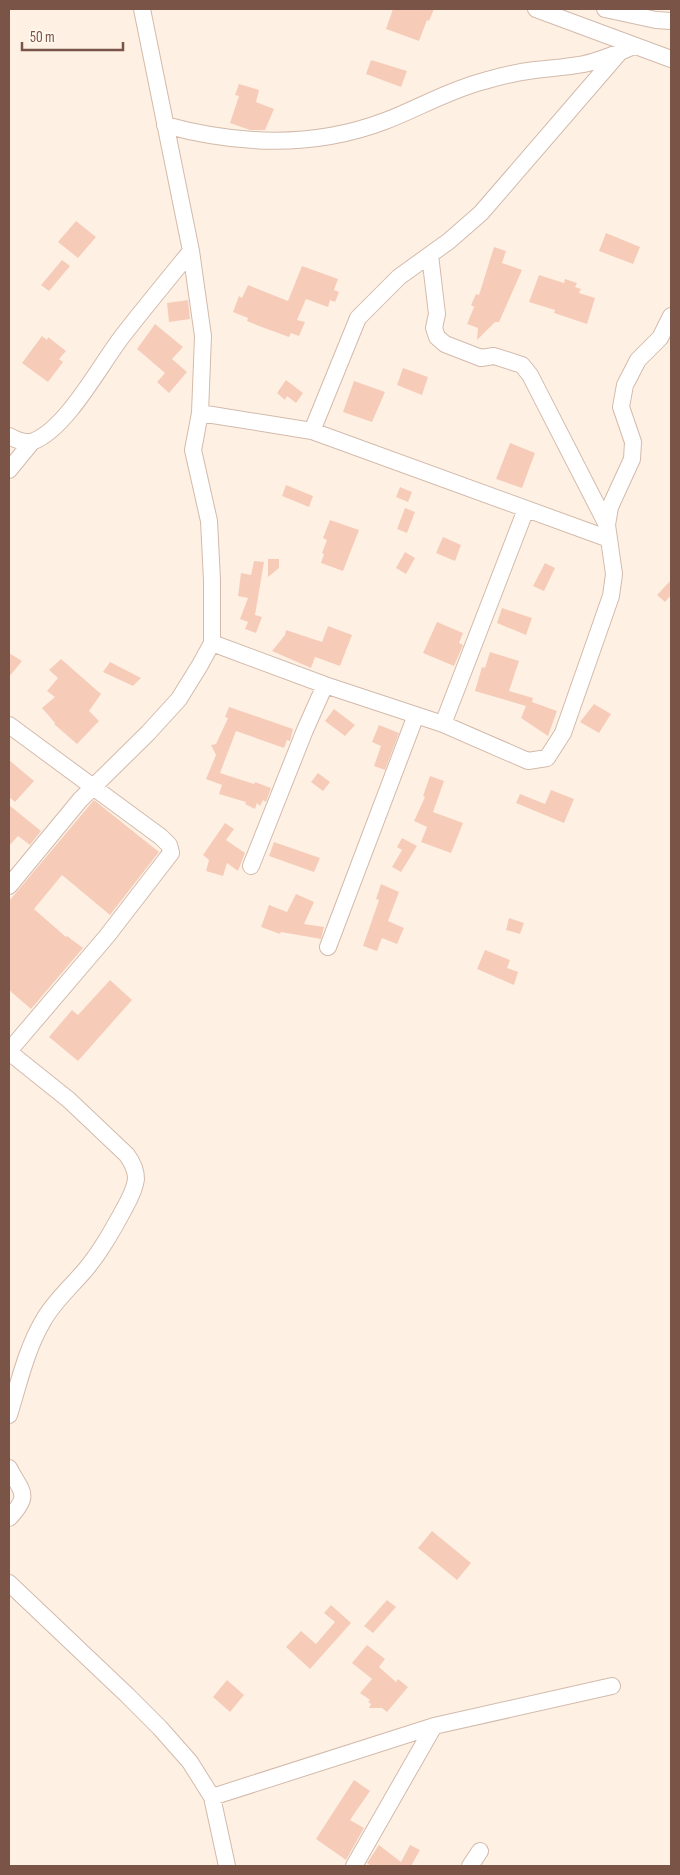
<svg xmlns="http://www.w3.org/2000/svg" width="680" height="1875" font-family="'Sofia Sans Condensed',sans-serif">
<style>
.building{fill:#f6ccb9}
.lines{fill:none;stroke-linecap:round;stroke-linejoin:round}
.street-casing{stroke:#d3baab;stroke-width:18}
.street{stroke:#fff;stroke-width:16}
</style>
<rect width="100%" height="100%" fill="#fef1e4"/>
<!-- building -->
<path class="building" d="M393,9h41l-5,12 -2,-1 -8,21 -33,-12z
M371,60l36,11 -6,16 -35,-13z
M239,84l20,6 -3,12 18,7 -9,21h-15l-20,-7 9,-27 -4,-1z
M76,221l20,16 -18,21 -20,-16z
M606,233l34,14 -7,17 -34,-13z
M494,247l12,4 -4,12 20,7 -23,52h-4l-18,18 1,-12 -11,-4 7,-17 -3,-2 5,-11 3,1z
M62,260l8,6 -21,25 -8,-6z
M302,266l36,13 -4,11 5,2 -4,10 -5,-2 -2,7 -22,-8 -9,21 8,2 -6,14 -8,-3 -2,4 -30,-11 -12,-5 1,-3 -15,-6 6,-16 3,2 6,-13 40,16z
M539,275l25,8 1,-4 12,4 -2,4 6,2 -2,4 16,5 -8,26 -33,-11 1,-3 -26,-8z
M188,300l2,19 -21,3 -2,-19z
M155,324l28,23 -11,12 15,13 -18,21 -12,-11 8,-9 -28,-24z
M42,336l5,4 1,-3 18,14 -7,8 4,3 -15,20 -26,-19z
M403,368l25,9 -6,18 -25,-10z
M286,380l17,13 -7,10 -9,-7 -2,4 -8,-7z
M354,381l31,11 -13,30 -29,-10z
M510,443l25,10 -13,35 -26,-9z
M286,485l27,11 -4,11 -27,-11z
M400,487l12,5 -4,10 -12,-5z
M405,508l10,4 -8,21 -10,-4z
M330,520l29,10 -16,41 -22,-8 3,-9 -2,-1 5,-13 -4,-2z
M443,537l18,8 -6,16 -19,-8z
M405,552l10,6 -9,16 -10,-6z
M268,559h11v9l-11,9z
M254,561l10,1 -9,53 7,2 -6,16 -11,-4 3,-7 -8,-3 8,-21 -10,-2 3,-23 10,2z
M545,563l10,5 -11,23 -11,-5z
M671,580v15l-6,7 -8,-7z
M502,608l30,10 -6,17 -29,-12z
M437,622l26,11 -4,10 4,2 -9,21 -31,-13z
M328,626l24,9 -12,31 -25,-9 -4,11 -39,-17 13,-16 1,-5 36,12z
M490,652l29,9 -10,30 24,7 -1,4 25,9 -9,25 -27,-18 5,-12 -51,-15 7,-24 3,1z
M9,653l13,8 -13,16z
M61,659l40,35 -12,17 10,10 -22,23 -23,-20 1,-1 -13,-15 13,-11 -8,-6 11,-13 -9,-8z
M110,662l31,16 -8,8 -30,-14z
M594,704l17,10 -12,19 -19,-11z
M229,707l64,22 -3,12 -3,-1 -3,8 -48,-17 -16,42 34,11 1,-2 16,6 -5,14 -3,-2 -3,6 -3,-3 -2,6 -10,-5 1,-2 -27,-8 3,-9 -16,-6 10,-24 -5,-10 5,-1 12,-26 -3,-1z
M334,709l21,16 -10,11 -20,-15z
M379,725l20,8 -14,37 -11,-4 7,-20 -9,-4z
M9,760l25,21 -19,21 -6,-5z
M318,773l12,9 -7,9 -12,-9z
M430,776l14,5 -11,31 30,11 -12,30 -30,-11 6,-15 -13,-6 11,-24 -2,-1z
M551,790l23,9 -10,24 -48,-20 4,-9 25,10z
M94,800l65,52 -49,63 -48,-40 -28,34 32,28 1,-1 16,12 -52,61 -22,-19v-89z
M9,805l32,26 -11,14 -12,-9 -9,10z
M225,823l9,6 -8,11 19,13 -7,18 -11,-8 -4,13 -17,-5 3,-11 -6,-5z
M402,838l15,8 -16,26 -9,-5 10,-17 -5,-3z
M274,842l46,16 -6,14 -45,-16z
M381,884l18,8 -11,29 16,7 -7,16 -15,-6 -5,13 -14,-5 16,-46 -3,-1z
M296,894l18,8 -10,22 20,3 -3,12 -40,-7 -1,2 -19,-7 8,-22 18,7z
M509,918l15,5 -4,11 -14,-4z
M485,950l25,10 -3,8 11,4 -4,13 -37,-16z
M110,980l22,20 -54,61 -29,-24 23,-27 6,5z
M432,1531l39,32 -14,17 -39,-32z
M387,1600l9,7 -23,26 -9,-7z
M331,1605l20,18 -41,46 -24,-22 15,-16 15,13 19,-22 -11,-9z
M367,1645l18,14 -6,8 17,15 2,-3 10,8 -21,25 -5,-4h-13l2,-4 -3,-2 2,-2 -10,-7 12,-14 -20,-16z
M227,1680l17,15 -14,17 -17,-15z
M354,1780l16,11 -20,29 14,8 -18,32 -30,-21z
M379,1845l22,17 9,-17 10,5 -9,16h-40l-4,-3z"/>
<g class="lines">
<!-- street casing -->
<g class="street-casing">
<path id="street" d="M536,9l135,50
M605,9l51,11 15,1
M165,125c73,20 149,23 220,-4 34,-13 64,-31 99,-40 17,-5 34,-9 51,-11 17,-2 33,-3 49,-6 18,-4 34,-11 50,-18
M430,255l7,59 -3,14 3,9 8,7 36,14 13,-2 28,9 8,10 77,150
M200,413l112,18 297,108
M312,431l46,-113 41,-41 50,-36 32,-28 138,-160
M9,436c7,4 16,8 25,5 34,-14 67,-78 90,-107 22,-28 45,-56 67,-83
M9,470l23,-28
M212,643l113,42 118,39 85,37 19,-3 16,-25 48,-137 3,-22 -7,-49 3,-18 22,-48 1,-17 -12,-35 4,-22 13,-25 22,-22 11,-22
M443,724l83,-215
M9,725l152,112 8,8 2,8 -64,83 -98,115
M251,866l54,-136 20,-45
M9,886l71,-86 68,-67 31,-34 21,-34 12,-22v-63l-3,-59 -16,-71 7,-37 3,-77 -12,-85 -49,-242
M328,947l88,-232
M9,1052l60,48 58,55c5,7 9,15 9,24 -1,11 -8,23 -13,32 -11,20 -22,40 -37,58 -15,18 -32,32 -43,52 -17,29 -24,62 -34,94
M9,1468c12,24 23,26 0,50
M9,1583l118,112 33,33 30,34 22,35 15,69
M212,1797l222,-71 178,-40
M354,1866l80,-140
M470,1866l10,-15"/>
</g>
<!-- street -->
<use href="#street" class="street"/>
</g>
<!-- border -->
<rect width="680" height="1875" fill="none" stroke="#795447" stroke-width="20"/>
<!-- scale -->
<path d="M22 42v8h101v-8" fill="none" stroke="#795447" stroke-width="2.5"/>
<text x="30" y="42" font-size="15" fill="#795447" stroke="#fff6ec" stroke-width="4" paint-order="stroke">50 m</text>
</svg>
